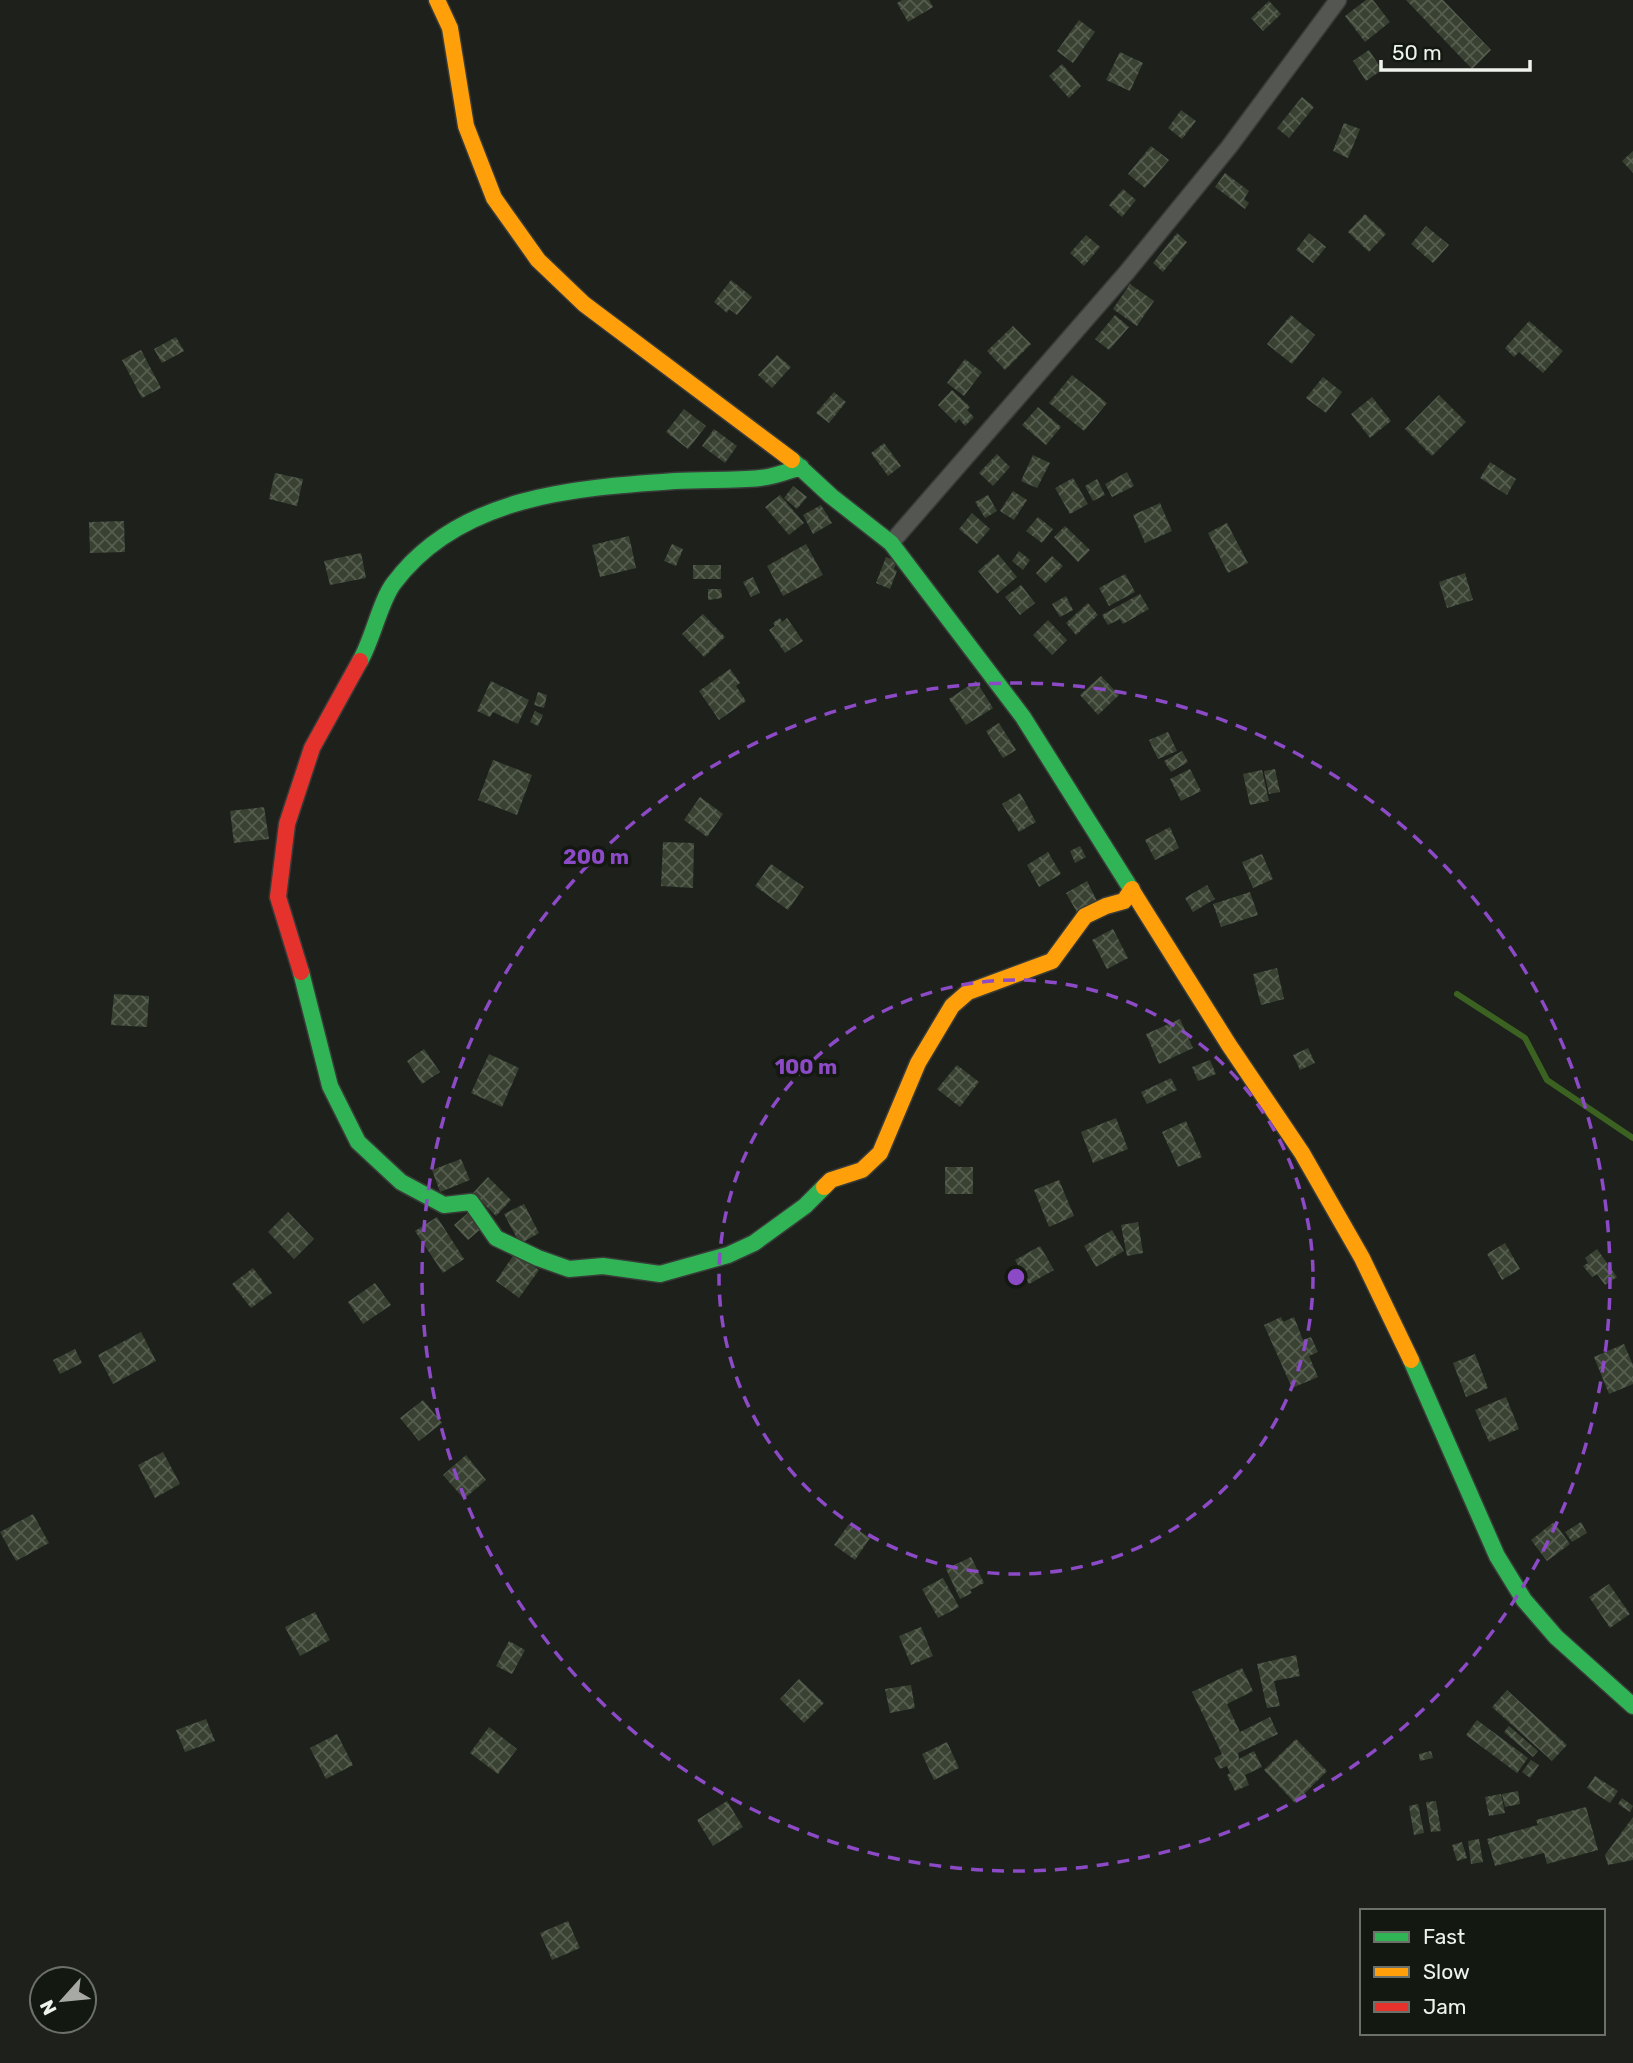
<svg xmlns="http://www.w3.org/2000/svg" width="1633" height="2063" font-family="Rubik,sans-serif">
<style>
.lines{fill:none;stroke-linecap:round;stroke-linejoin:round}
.stream{stroke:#3c6222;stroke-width:6}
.building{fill:url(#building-cross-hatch)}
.street-casing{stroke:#393b38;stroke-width:19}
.fast-casing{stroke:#393b38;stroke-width:19}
.slow-casing{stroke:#393b38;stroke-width:19}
.jam-casing{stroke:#393b38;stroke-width:19}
.street{stroke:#535651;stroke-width:16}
.fast{stroke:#30b455;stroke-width:16}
.slow{stroke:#ff9f0a;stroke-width:16}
.jam{stroke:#e5322d;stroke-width:16}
.ring{fill:none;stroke:#8c4ac6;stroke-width:3.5;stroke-dasharray:12 9}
.centre{fill:#8c4ac6;stroke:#131910;stroke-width:3.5}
.ring-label{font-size:21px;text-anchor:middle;font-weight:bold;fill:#8c4ac6;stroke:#131910;stroke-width:7;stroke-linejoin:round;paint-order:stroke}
</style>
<defs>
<pattern id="building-cross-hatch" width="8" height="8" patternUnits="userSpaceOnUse" patternTransform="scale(1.75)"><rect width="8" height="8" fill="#394232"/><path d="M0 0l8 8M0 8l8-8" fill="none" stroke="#565e50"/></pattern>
</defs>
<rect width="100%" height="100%" fill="#1d201b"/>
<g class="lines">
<!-- stream -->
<path class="stream" d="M1457,994l68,44 22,42 86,58"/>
</g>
<!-- building -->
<path class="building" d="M902,0h27l4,7 -25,15 -11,-19z
M1366,0h7l17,22 -25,20 -20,-26z
M1406,0h37l48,50 -19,19z
M1269,1l12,13 -18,17 -12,-13z
M1079,20l16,12 -22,31 -16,-12z
M1369,50l13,20 -16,11 -13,-20z
M1120,52l23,11 -13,28 -24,-11z
M1062,64l19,22 -12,12 -20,-22z
M1302,97l12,10 -25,31 -12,-10z
M1181,110l15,11 -14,18 -14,-11z
M1344,123l16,6 -12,29 -15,-7z
M1151,146l18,14 -24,28 -17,-14z
M1633,151v22l-11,-12z
M1225,173l24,18 -5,8 5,4 -4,6 -30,-22z
M1123,189l13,11 -14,17 -13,-12z
M1365,214l21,20 -17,18 -21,-20z
M1426,226l23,19 -16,18 -22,-19z
M1177,233l10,9 -24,30 -10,-9z
M1309,233l17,14 -13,16 -17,-13z
M1086,235l14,12 -16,19 -14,-13z
M731,280l21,17 -15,18 -8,-6 -2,4 -13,-11z
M1130,284l24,17 -17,25 -24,-17z
M1115,315l14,12 -20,23 -14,-11z
M1291,315l24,20 -23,29 -25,-20z
M1529,321l34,30 -20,22 -24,-21 -5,5 -9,-9z
M1013,326l18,18 -26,26 -18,-19z
M176,337l8,14 -22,12 -8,-14z
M141,350l20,38 -19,10 -20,-38z
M777,355l14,12 -19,21 -14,-13z
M965,359l17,13 -18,24 -17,-13z
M1072,375l35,28 -23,28 -35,-28z
M1323,377l19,15 -16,21 -20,-15z
M952,390l18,17 -3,3 7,7 -9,9 -6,-7 -3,4 -18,-18z
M834,392l12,10 -17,21 -13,-10z
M1439,395l27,27 -34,34 -27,-27z
M1372,397l19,24 -21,17 -19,-24z
M1038,407l23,20 -15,18 -24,-20z
M684,409l22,17 -18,23 -22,-17z
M714,429l23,17 -12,17 -23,-17z
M884,443l17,23 -13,10 -17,-23z
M997,454l13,13 -17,19 -14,-13z
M1033,455l17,8 -13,25 -16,-7z
M1490,462l26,17 -9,16 -27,-17z
M1127,472l7,14 -22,11 -7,-13z
M275,473l28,6 -6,27 -28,-7z
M1073,478l15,26 -18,10 -15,-26z
M1097,479l8,16 -12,6 -8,-15z
M793,486l14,11 -10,12 -13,-11z
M1013,491l14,9 -13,20 -14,-9z
M780,495l24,28 -15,12 -24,-28z
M988,495l9,16 -12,7 -10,-16z
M1160,503l12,28 -27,12 -12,-28z
M821,505l11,18 -19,11 -10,-19z
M972,513l18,16 -13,15 -18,-15z
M1038,517l15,12 -11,14 -16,-12z
M124,521l1,31 -35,1 -1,-31z
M1227,523l21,40 -20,10 -20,-40z
M1065,526l25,24 -12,12 -24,-25z
M629,536l7,32 -36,9 -8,-32z
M672,544l11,5 -7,17 -12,-5z
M806,544l17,31 -40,21 -16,-30z
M1019,551l11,9 -7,10 -11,-9z
M361,553l5,25 -36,7 -6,-24z
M998,554l19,23 -20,17 -19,-23z
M1052,556l11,10 -17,17 -10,-10z
M886,557l11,4 -3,8 3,2 -7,18 -14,-6z
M693,565h28v14h-28z
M1465,573l8,27 -26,8 -8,-26z
M1125,574l10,18 -26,14 -10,-18z
M753,577l7,16 -9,4 -8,-15z
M1021,585l14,18 -15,12 -15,-18z
M708,589h13l1,9 -14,2z
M1140,594l9,15 -26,15 -3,-5 -12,6 -6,-10z
M1066,596l7,14 -13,7 -8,-13z
M1088,603l10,12 -22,20 -10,-12z
M703,614l22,23 -21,20 -22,-23z
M780,618l2,4 5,-4 16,23 -18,12 -16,-23 6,-4 -2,-3z
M1048,620l19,20 -15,15 -19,-20z
M730,669l10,14 -4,3 10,15 -27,19 -20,-29z
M1101,676l18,19 -21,20 -18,-20z
M491,681l38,19 -11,24 -25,-12 -3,5 -13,-6z
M976,681l17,27 -27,17 -17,-26z
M538,692l9,3 -3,13 -10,-3z
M535,711l8,4 -5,11 -8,-4z
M999,723l17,27 -13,8 -17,-27z
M1168,732l9,19 -19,8 -9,-19z
M1182,751l6,11 -17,10 -7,-11z
M493,760l39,15 -15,40 -39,-15z
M1190,769l11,22 -20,10 -11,-22z
M1275,769l5,23 -11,2 -5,-23z
M1262,770l7,31 -19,4 -7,-31z
M1020,793l16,29 -17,10 -17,-28z
M700,797l23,17 -16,23 -23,-17z
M264,807l5,32 -35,4 -4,-32z
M1170,827l9,21 -24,12 -10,-20z
M663,842l31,1 -1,45 -32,-2z
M1080,846l6,11 -11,6 -5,-12z
M1048,852l13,22 -22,13 -12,-22z
M1262,854l11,25 -20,9 -11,-26z
M771,864l33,23 -16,23 -33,-24z
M1087,881l12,24 -20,11 -13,-23z
M1207,885l8,14 -22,13 -8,-14z
M1250,892l8,23 -37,12 -8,-23z
M1113,929l15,29 -21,11 -15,-29z
M1277,968l7,31 -23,6 -8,-31z
M114,994l35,2 -2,31 -36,-2z
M1180,1019l13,29 -34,16 -13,-30z
M1308,1048l7,15 -15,7 -7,-15z
M424,1049l16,23 -18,12 -15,-23z
M489,1054l30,14 -17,39 -31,-14z
M1210,1060l6,14 -18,7 -6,-14z
M957,1065l22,17 -19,25 -23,-18z
M1171,1078l6,12 -30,14 -6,-12z
M1116,1118l12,31 -35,14 -12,-31z
M1186,1121l16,36 -24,10 -16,-35z
M461,1159l9,21 -30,12 -8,-22z
M945,1167h28v27h-28z
M488,1177l23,23 -15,16 -23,-23z
M1059,1180l15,36 -25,11 -15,-37z
M524,1204l15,29 -19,11 -16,-30z
M288,1212l26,27 -20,20 -26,-27z
M469,1212l14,15 -15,13 -14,-15z
M437,1217l27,42 -21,14 -28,-42z
M1138,1222l5,31 -16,3 -6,-31z
M1112,1230l12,21 -28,16 -12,-21z
M1505,1243l15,26 -18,11 -15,-26z
M1040,1246l14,24 -25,14 -14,-24z
M1597,1249l20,28 -12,8 -8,-11 -5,3 -9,-11 5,-3 -3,-5z
M515,1253l24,17 -20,28 -23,-17z
M253,1268l19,25 -21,15 -19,-24z
M375,1283l16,22 -28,19 -15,-22z
M1281,1317l2,5 11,-5 9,23 8,-3 7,15 -9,4 9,21 -26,11 -28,-63z
M141,1332l15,29 -43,23 -15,-29z
M1624,1344l9,21v19l-24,10 -15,-37z
M75,1349l7,14 -22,11 -7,-14z
M1475,1354l13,34 -22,9 -13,-34z
M1506,1397l13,32 -30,13 -14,-32z
M423,1400l19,23 -23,18 -19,-23z
M163,1452l17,32 -25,14 -17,-33z
M466,1455l20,25 -22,19 -21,-24z
M33,1514l16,29 -33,18 -16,-29z
M1554,1522l16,22 -23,17 -16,-21z
M1581,1522l6,11 -15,9 -7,-10z
M849,1524l21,14 -15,22 -21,-15z
M971,1557l13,26 -14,7 2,3 -12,6 -14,-30z
M943,1578l16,29 -21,11 -16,-29z
M1609,1584l21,30 -20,14 -21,-31z
M315,1612l15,28 -30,16 -15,-29z
M921,1627l12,29 -22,9 -12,-29z
M509,1641l16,9 -13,24 -16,-8z
M1296,1655l4,21 -26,5 6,25 -13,2 -10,-44z
M1242,1668l11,23 -26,13 13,28 30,-15 8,17 -40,19 1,6 15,-8 8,16 -17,8 4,10 -14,6 -8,-16 3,-2 -3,-7 -7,3 -6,-11 8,-4 -30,-62z
M799,1679l25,24 -20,20 -24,-24z
M911,1685l4,23 -25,5 -5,-24z
M1507,1690l60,55 -15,16 -60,-54z
M206,1719l9,22 -30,11 -9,-22z
M1477,1720l51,38 -11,15 -51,-38z
M1509,1726l29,25 -5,6 -29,-25z
M489,1727l28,22 -19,25 -28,-21z
M337,1734l16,31 -27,14 -16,-31z
M1296,1739l31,32 -32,32 -31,-33z
M947,1742l12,26 -25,12 -12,-26z
M1431,1751l2,7 -13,3 -1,-7z
M1531,1760l8,5 -9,13 -8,-6z
M1595,1776l23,15 -8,12 -23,-15z
M1518,1791l2,13 -15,3 -3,-13z
M1501,1794l4,19 -16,3 -4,-19z
M1622,1798l11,8 -3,6 -12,-8z
M727,1801l16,26 -30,19 -16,-26z
M1436,1801l5,30 -10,1 -5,-30z
M1418,1804l6,29 -10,2 -5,-29z
M1586,1807l12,43 -51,14 -3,-11 -49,13 -8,-27 51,-14 -2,-5z
M1633,1817v43l-25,5 -3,-10z
M1479,1839l4,23 -12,2 -3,-23z
M1462,1842l5,16 -10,3 -5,-16z
M568,1921l12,27 -28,12 -12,-27z"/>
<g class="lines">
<!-- street casing -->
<g class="street-casing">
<path id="street" d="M891,543l236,-271 102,-125 109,-147"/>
</g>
<!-- fast casing -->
<g class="fast-casing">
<path id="fast" d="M792,460l39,36 60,47 132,174 110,175
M360,661c13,-22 20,-60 34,-78 65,-87 180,-95 281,-102 28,-2 57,0 85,-3 14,-1 28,-7 41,-11
M301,972l29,114 28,56 43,40 43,23 27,-3 25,36 42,20 31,11 34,-3 57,8 68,-19 26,-12 51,-37 19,-19
M1411,1360l86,196 27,44 32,37 77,69"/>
</g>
<!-- slow casing -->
<g class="slow-casing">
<path id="slow" d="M437,0l13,28 16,98 28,72 44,62 46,44 208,156
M1133,892l96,153 73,108 60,105 49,102
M824,1187l7,-7 31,-10 18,-17 38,-90 34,-57 16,-14 84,-31 33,-45 21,-10 18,-5 8,-12"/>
</g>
<!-- jam casing -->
<g class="jam-casing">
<path id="jam" d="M301,972l-23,-75 9,-73 25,-76 48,-87"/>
</g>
<!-- street -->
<use href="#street" class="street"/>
<!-- fast -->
<use href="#fast" class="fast"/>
<!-- slow -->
<use href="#slow" class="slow"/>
<!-- jam -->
<use href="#jam" class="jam"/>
</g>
<!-- distance rings -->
<g class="ring">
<circle cx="1016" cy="1277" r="297"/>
<circle cx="1016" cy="1277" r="594"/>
</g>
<circle cx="1016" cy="1277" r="10" class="centre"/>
<g class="ring-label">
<text x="596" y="864">200 m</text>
<text x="806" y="1074">100 m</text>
</g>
<!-- legend -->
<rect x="1360" y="1909" width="245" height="126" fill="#131910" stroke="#6b7068" stroke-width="2"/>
<rect x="1374" y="1932" width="35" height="10" fill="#30b455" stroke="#6b7068" stroke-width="2"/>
<text x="1423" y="1944" font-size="21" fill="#eff3ed">Fast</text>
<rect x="1374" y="1967" width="35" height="10" fill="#ff9f0a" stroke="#6b7068" stroke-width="2"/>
<text x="1423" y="1979" font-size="21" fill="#eff3ed">Slow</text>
<rect x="1374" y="2002" width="35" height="10" fill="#e5322d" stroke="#6b7068" stroke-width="2"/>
<text x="1423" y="2014" font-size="21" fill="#eff3ed">Jam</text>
<!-- north arrow -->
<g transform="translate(63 2000) rotate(243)"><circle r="33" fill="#131910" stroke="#6b7068" stroke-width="2"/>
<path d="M0-5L12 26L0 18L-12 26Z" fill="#a6a9a4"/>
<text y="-10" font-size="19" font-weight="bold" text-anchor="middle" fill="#eff3ed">N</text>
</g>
<!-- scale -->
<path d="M1381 60v10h149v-10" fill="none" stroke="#eff3ed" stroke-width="3.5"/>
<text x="1392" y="60" font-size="21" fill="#eff3ed" stroke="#131910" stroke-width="5" paint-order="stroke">50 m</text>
</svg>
